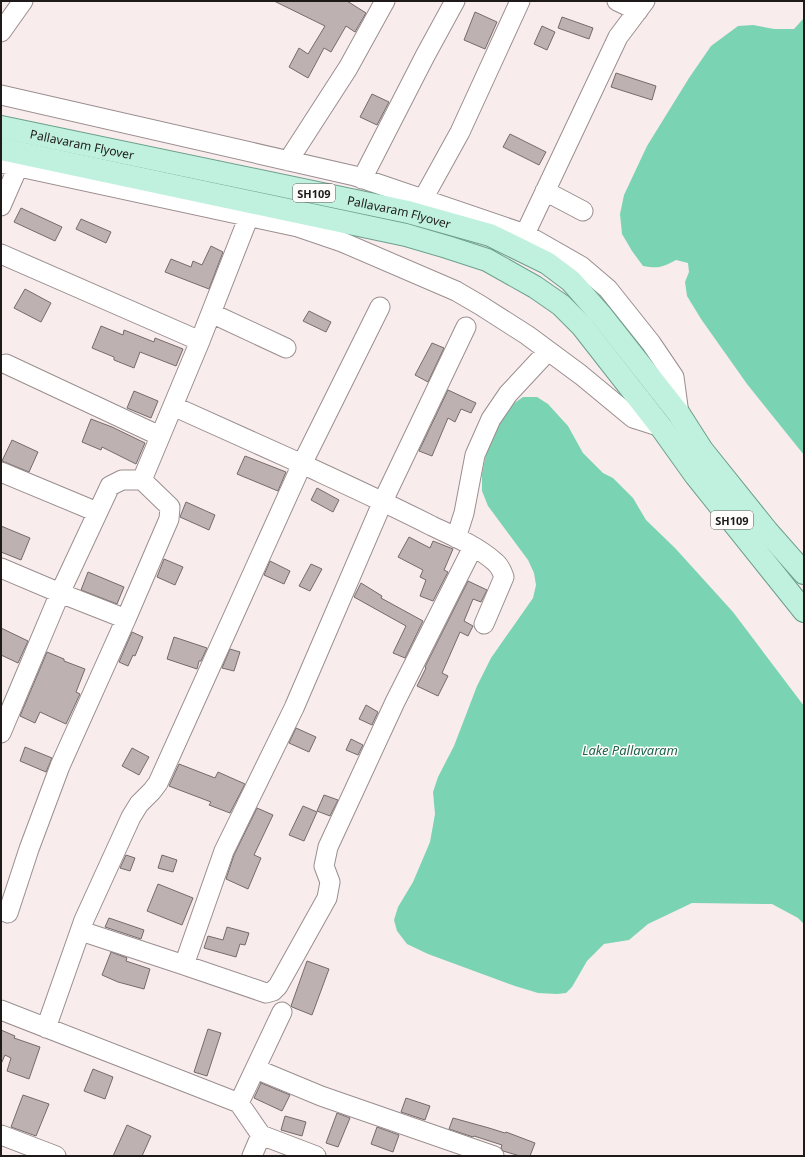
<svg xmlns="http://www.w3.org/2000/svg" width="805" height="1157" font-family="'Noto Sans',sans-serif">
<style>
.water{fill:#7ad4b4}
.building{fill:#beb1b2;stroke:#766b6b}
.lines{fill:none;stroke-linecap:round;stroke-linejoin:round}
.minor-casing{stroke:#9a8e8f;stroke-width:21}
.major-casing{stroke:#6ca08c;stroke-width:24}
.minor{stroke:#fff;stroke-width:19}
.major{stroke:#c0f1df;stroke-width:22}
.labels{text-anchor:middle;dominant-baseline:central;stroke-width:3;stroke-linejoin:round;paint-order:stroke}
.shield{fill:#fffcfc;stroke:#625e5e;stroke-width:1}
.shield-label{font-size:11px;font-weight:bold;fill:#1e1a1a}
.street-label{font-size:12px;fill:#1e1a1a;stroke:#fffcfc}
.water-label{font-size:13px;font-style:italic;fill:#1e634e;stroke:#fffcfc}
</style>
<rect width="100%" height="100%" fill="#f9eced"/>
<!-- water -->
<path class="water" d="M804,17v438l-57,-71 -46,-65 -14,-23 -2,-14 4,-10 -1,-9 -12,-3c-13,7 -18,9 -33,6l-11,-15 -10,-17 -2,-20 4,-19 23,-49 42,-68 22,-32 27,-20 15,-1 21,4h20l9,-10z
M523,397h14l11,7 20,22 15,27 20,20 10,5 20,20 13,22 29,28 58,64 71,94v218l-6,-6 -26,-14 -80,-1 -44,21 -19,16 -25,4 -17,17 -15,26 -6,6 -9,1 -19,-1 -23,-7 -87,-32 -21,-10 -10,-13 -3,-11 4,-13 15,-25 17,-40 5,-28 -2,-22 5,-15 16,-31 23,-60 14,-28 42,-60 3,-13 -2,-12 -6,-13 -40,-54 -6,-15v-17l5,-25 13,-28 13,-17z"/>
<!-- building -->
<path class="building" d="M274,1h73l19,12 -11,19 -9,-6 -15,26 -7,-4 -16,30 -19,-11 10,-19 9,6 17,-28z
M475,12l22,10 -12,27 -21,-9z
M562,17l31,11 -4,11 -31,-11z
M542,26l13,6 -8,18 -13,-6z
M616,73l40,13 -4,14 -41,-13z
M372,94l17,8 -12,23 -17,-8z
M510,134l36,18 -7,13 -36,-18z
M21,208l41,19 -7,14 -41,-19z
M81,219l30,13 -5,11 -30,-14z
M211,246l12,6 -14,37 -44,-17 6,-13 20,8 2,-6 9,4z
M25,289l26,14 -10,19 -27,-14z
M309,311l22,11 -5,10 -23,-11z
M101,326l22,9 1,-5 30,12 1,-4 28,11 -7,17 -36,-14 -6,16 -20,-8v-3l-22,-9z
M432,343l12,5 -16,34 -13,-7z
M448,390l28,13 -5,10 -10,-4 -6,13 -7,-4 -16,38 -13,-5z
M134,391l24,10 -7,17 -24,-10z
M91,419l21,8 33,16 -9,21 -34,-17 -1,3 -19,-8z
M12,440l26,12 -9,20 -27,-11z
M245,456l41,16 -8,19 -41,-17z
M317,488l22,12 -6,12 -22,-12z
M186,502l29,13 -6,15 -29,-13z
M1,526l29,12 -9,22 -20,-8z
M409,537l21,11 3,-7 20,8 -9,21 4,2 -15,29 -13,-5 6,-16 -6,-3 3,-7 -25,-13z
M164,559l19,8 -8,18 -18,-8z
M270,561l20,10 -6,13 -20,-9z
M311,564l11,5 -12,22 -11,-5z
M88,572l36,15 -7,17 -36,-14z
M468,581l19,9 -6,12 -8,-3 -9,22 9,5 -5,10 -8,-4 -18,41 6,3 -10,20 -21,-10 9,-18 -1,-1z
M361,583l21,13 -1,2 42,23 -18,37 -12,-5 13,-27 -52,-29z
M1,628l27,13 -10,22 -17,-8z
M132,632l11,5 -8,19 -2,-1 -5,11 -9,-4z
M174,637l33,11 -6,13h-2l-2,8 -30,-10z
M230,649l10,3 -6,19 -12,-3z
M47,652l17,7v2l21,8 -9,23 4,2 -14,30 -26,-12 -5,11 -15,-7z
M366,705l12,7 -6,13 -13,-6z
M296,728l20,9 -7,15 -20,-9z
M351,739l12,6 -5,10 -12,-5z
M25,747l27,11 -6,14 -26,-11z
M132,748l17,9 -10,18 -17,-9z
M179,764l36,14 3,-6 27,12 -15,29 -21,-8 2,-3 -42,-16z
M324,795l14,5 -8,16 -13,-5z
M303,806l14,6 -13,29 -15,-6z
M257,808l16,7 -19,40 7,3 -13,31 -22,-10 8,-24z
M126,855l9,3 -5,13 -10,-3z
M162,855l15,5 -4,12 -15,-4z
M158,884l35,14 -11,27 -35,-14z
M109,918l35,12 -3,9 -36,-12z
M227,927l22,6 -4,12 -5,-1 -4,13 -32,-9 4,-12 15,4z
M111,952l16,6 -1,3 24,8 -6,20 -26,-7 -16,-7z
M307,961l22,8 -17,46 -20,-8 -1,-1z
M208,1029l13,4 -14,43 -13,-4z
M1,1030l14,6 -1,2 26,9 -11,32 -22,-8 4,-13 -6,-3 -4,9z
M93,1069l20,8 -8,22 -21,-8z
M261,1083l29,12 -8,16 -28,-13z
M23,1095l26,9 -13,32 -25,-9z
M406,1098l24,8 -5,14 -24,-8z
M337,1113l13,5 -12,29 -12,-4z
M285,1116l21,6 -4,14 -21,-6z
M453,1118l36,10 16,5 1,-1 29,11 -5,13h-10l-17,-5 -2,-3 1,-3 -28,-9 -1,1 -24,-8z
M127,1125l24,11 -9,20h-29z
M377,1127l22,8 -6,17 -22,-8z"/>
<g class="lines">
<!-- minor casing -->
<g class="minor-casing">
<path id="minor" d="M617,1l21,10
M1,32l22,-31
M1,95l354,81 170,58 56,32 27,23 43,54 23,34 5,37
M288,161l60,-93 37,-67
M1,163l297,64 44,15 114,49 24,14 47,30 54,40 52,43 28,9
M362,179l63,-123 30,-55
M545,191l38,20
M423,199l37,-67 60,-131
M1,206l17,-39
M525,234l93,-197 27,-36
M1,254l199,87
M380,307l-78,157c43,20 87,40 130,62 21,10 45,20 63,36 5,4 7,9 9,15l-20,47
M211,313l75,35
M6,364l154,72
M1,472l96,40
M142,480l28,27 -1,12 -43,100 -66,-26 50,-107 12,-6h20l58,-139 49,-125
M456,538l8,-25 11,-58 16,-36 17,-25 40,-43
M1,568l59,25 -59,140
M8,913l21,-64 31,-83 66,-147
M81,931l103,34 40,-114 70,-143 89,-207 83,-174
M184,965l82,28 7,-2 5,-5 49,-88 3,-16 -6,-16 4,-19 67,-145 78,-155
M1,1010l238,93 22,32
M46,1028l38,-108 47,-103 8,-13 13,-13 6,-8 144,-319 -129,-58
M256,1069l65,27 173,60
M239,1103l43,-91
M1,1135l55,21
M252,1156l9,-21 55,21"/>
</g>
<!-- major casing -->
<g class="major-casing">
<g id="major">
<path id="s1" d="M1,127l407,85 82,23 57,28 24,18 30,34 78,99 23,36 65,81 37,42"/>
<path d="M1,149l405,86 41,12 40,13 48,27 26,18 21,21 79,101 35,49 108,135"/>
</g>
</g>
<!-- minor -->
<use href="#minor" class="minor"/>
<!-- major -->
<use href="#major" class="major"/>
</g>
<g class="labels">
<!-- shield labels -->
<g class="shield">
<rect x="293" y="184" width="42" height="18" rx="3"/>
<rect x="711" y="511" width="42" height="18" rx="3"/>
</g>
<g class="shield-label">
<text x="314" y="193">SH109</text>
<text x="732" y="520">SH109</text>
</g>
<!-- street labels -->
<g class="street-label">
<text stroke="none"><textPath href="#s1" startOffset="83">Pallavaram Flyover</textPath></text>
<text stroke="none"><textPath href="#s1" startOffset="407">Pallavaram Flyover</textPath></text>
</g>
<!-- water labels -->
<g class="water-label">
<text x="630" y="750">Lake Pallavaram</text>
</g>
</g>
<!-- border -->
<rect width="805" height="1157" fill="none" stroke="#1e1a1a" stroke-width="4"/>
</svg>
